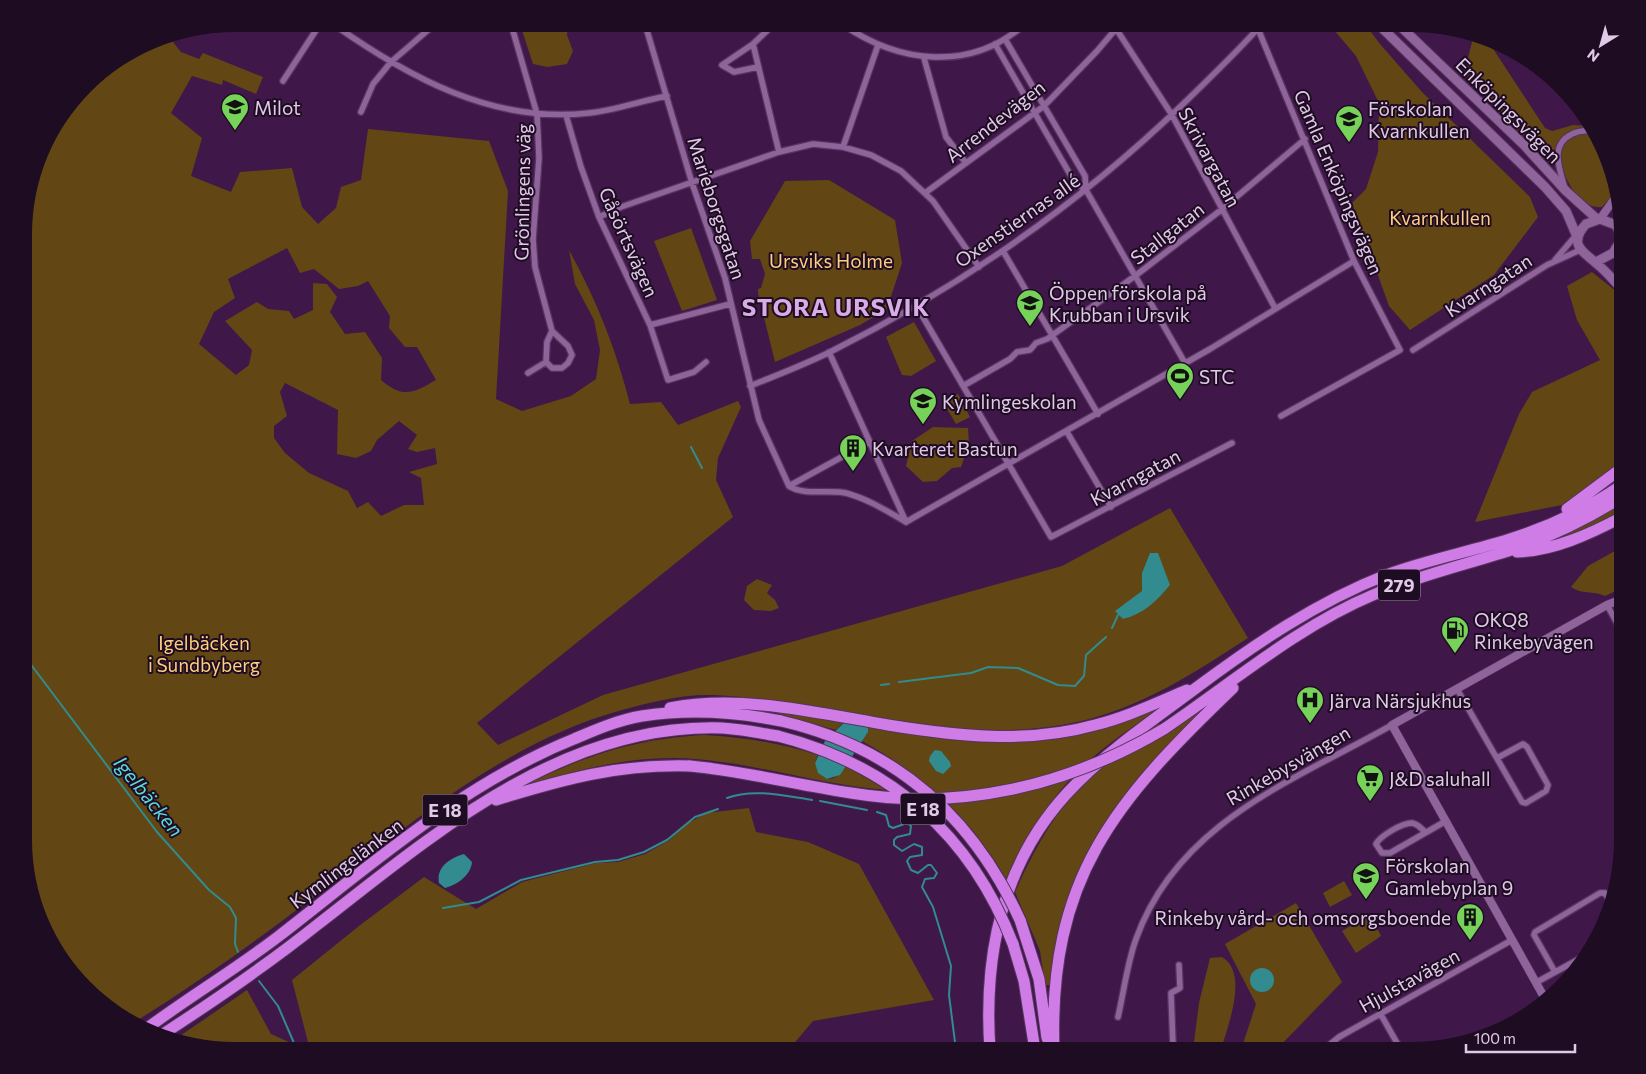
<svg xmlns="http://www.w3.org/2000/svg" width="1646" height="1074" font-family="Commissioner,sans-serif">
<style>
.green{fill:#624613;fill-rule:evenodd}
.water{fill:#328b8e}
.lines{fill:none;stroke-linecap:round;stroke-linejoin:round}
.stream{stroke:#328b8e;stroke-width:2}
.minor-casing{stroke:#56355e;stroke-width:8}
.tertiary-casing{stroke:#56355e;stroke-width:9}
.secondary-casing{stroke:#56355e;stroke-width:11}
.motorway-casing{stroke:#56355e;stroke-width:13}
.minor{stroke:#8e649a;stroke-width:5.5}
.tertiary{stroke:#8e649a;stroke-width:8}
.secondary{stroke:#8e649a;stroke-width:9}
.motorway{stroke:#cf7ce7;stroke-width:11}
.motorway-bridge-casing{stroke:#56355e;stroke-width:13;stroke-linecap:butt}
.motorway-bridge{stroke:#cf7ce7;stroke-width:11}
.labels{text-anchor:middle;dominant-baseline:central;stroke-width:4;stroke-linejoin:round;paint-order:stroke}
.shield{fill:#1d0c22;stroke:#a691ad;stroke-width:1}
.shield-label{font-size:18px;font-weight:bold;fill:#e1cae8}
.poi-label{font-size:19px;fill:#e1cae8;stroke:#1d0c22;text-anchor:start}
.street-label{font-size:19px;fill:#e1cae8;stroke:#1d0c22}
.park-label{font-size:19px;fill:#ffce7e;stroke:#1d0c22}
.water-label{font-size:20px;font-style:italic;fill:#59dade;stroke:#1d0c22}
.district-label{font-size:24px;font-weight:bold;letter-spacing:1px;fill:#daace7;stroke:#1d0c22}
</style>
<rect width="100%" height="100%" fill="#3f1849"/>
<!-- green -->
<path class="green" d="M520,24h48l-1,11 6,16 -6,13 -20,3 -14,-3z
M897,24h59v5c-14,2 -50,6 -59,-5z
M1329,24h36l15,20 42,48 108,105 8,20 -44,58 -84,55 -21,-24 -37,-103 14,-14 12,-37 1,-49 -23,-47z
M1474,34l12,4 59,90 7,3 21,-6 18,1 2,2c-21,-4 -37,9 -37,30l-11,-1 -81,-83z
M169,37l12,15 18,7 4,-6 60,24 -7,17 -33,-14 -1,5 -30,-9 -21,37 31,25 -11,38 40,16 9,-20 52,-4 10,39 16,17 18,-16 5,-21 20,-7 7,-51 121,12 19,50 -12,208 26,12 49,-15 25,-17 4,-29 -6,-30 -19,-36 -6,-34c27,49 47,99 61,154l31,-2 17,23 60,-24 3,6 -23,51 -2,22 17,37 -256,206 21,22 105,-50 459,-129 108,-58 78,130c-54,35 -107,70 -171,84 -120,27 -243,-22 -364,-27 -30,-1 -62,7 -91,15 -107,29 -195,101 -281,166 -67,52 -135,102 -208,147l-16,-8 -65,-70 -26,-78v-660l20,-66 49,-65 59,-36zM287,248l13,25 14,-4 25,20 19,-3 10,-5 22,35 -1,12 16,19h12l19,33c-23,13 -33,19 -55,0l1,-22 -17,-26 -20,2 -15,-22 7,-15 -10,-13 -14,-1v27l-19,9 -5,-8 -21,-2 -11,-7 -32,19 27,29 -3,15 -13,10 -37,-31 15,-32 21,-14 -7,-19zM285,383l53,27 -1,44 19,4 15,-7 6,-11 22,-19 18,14 -9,14 9,3 18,-4 2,16 -28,8 12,6 3,27h-20l-23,11 -13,-14 -11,6 -9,-17 -39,-18 -24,-20 -11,-15v-12l13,-10 -7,-24z
M1582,133l14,2 8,34 10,25 -12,13c-25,4 -50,-44 -37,-64 5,-6 10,-7 17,-10z
M829,180l66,40 7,43 -15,46 -27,16 -85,37 -17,-69v-4l3,-1 4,-14 -5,-15h-8l-2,-18 35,-60z
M691,228l26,72 -35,11 -28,-70z
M1592,272l30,24v165l-21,18 -39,26 -87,17 44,-108 13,-22 68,-32 -23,-40 -10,-34z
M914,322l22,39 -25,15 -9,-1 -16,-38z
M958,394l12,23 -14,7 -13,-22z
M933,427l35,1 1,16 -8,23 -9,1 -15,13 -14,1 -17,-16 6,-25z
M1622,503v8l-49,24 -16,5z
M1622,547v41l-17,8c-12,-6 -23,-1 -34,-9l17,-21z
M757,579l15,6 -5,8 8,7 4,8 -8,3 -17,-1 -10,-10 3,-14z
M1165,703c-24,19 -50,35 -73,55 -37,32 -66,77 -86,121 -34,-60 -84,-105 -144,-138l6,-9v-6l193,12 30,-6z
M1205,707l1,2c-87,79 -145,155 -155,276h-6l-5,-34 -25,-59c20,-45 45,-90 83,-123 19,-16 41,-31 60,-46l9,11z
M769,711l75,11 -8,8z
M704,735c40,2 76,8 114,20l-3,8c7,20 19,21 30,3l42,24c-72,-5 -141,-31 -214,-32 -53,0 -105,14 -155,30 65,-31 113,-49 186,-53z
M749,808l7,24 52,10 51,22 75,136 -121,21 -22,26 -8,3h-364l-1,-6 -17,-1 -7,7h-84l-18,-70 67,-54 65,-49 52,32 46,-27 74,-19 22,-1 27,-8 23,-13 19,-17 19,-11z
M1344,881l8,14 -22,12 -7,-14z
M1296,903l46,79 -66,68h-35l15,-46 -31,-60z
M1370,914l11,22 -25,17 -14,-22z
M1222,957c27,16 6,68 -1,93h-28l6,-47 11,-45z
M247,990l24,44 20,9 2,7h-59l-60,-10z"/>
<!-- water -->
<path class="water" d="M1150,553h8l12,32c-12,15 -28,30 -47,34l-8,-8 27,-20v-18z
M848,719l20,7v6l-28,43 -13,4 -9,-6 -3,-10 10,-22z
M935,750l6,1 9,11 1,4 -8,8 -7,-3 -7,-10 1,-5z
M464,854l8,8c-1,13 -15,23 -27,26l-6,-5c-3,-16 11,-25 25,-29z
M1250 980a12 12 0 1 1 24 0a12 12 0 1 1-24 0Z"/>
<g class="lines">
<!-- stream -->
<path class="stream" d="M691,447l11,21
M1112,628l6,-13
M26,658l131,174 52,58 21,17 6,11 -1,26 3,8
M899,682l72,-9 17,-6 30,1 40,17 17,1 9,-10 2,-21 20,-18
M881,685l8,-1
M727,798c26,-10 59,-2 85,2
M820,801l47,9
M877,812l9,3 3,11 4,2 14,-5 4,3 -1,8 -13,3 -3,3v5l8,6 12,-7 8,3v8l-12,2 -3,4 4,9 7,3 10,-8h3l6,8 -3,5 -9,1 -3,8 11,20 18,59 -2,29 7,55
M443,908l36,-6 42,-22 74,-18 23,-2 26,-8 23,-12 28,-23 23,-8
M259,981l19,25 19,44"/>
<!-- minor casing -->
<g class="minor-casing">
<path id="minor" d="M333,24c75,53 160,100 256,89 27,-3 51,-12 78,-17
M511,24l26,90 2,44 -6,81 2,28 17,64 16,15 4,9 -4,8 -6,5h-10l-6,-6 1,-20 5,-11
M645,24l47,159 33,95 34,142 30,66
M842,24c56,39 128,49 183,0
M1113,24l59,91 103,193
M1256,24l98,237 46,89 -119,66
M1005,39l80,137 1,14 99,173
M753,44l26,108
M995,44l80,139 11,7
M924,58l22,79 20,26
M758,67l-24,5 -12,-7 31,-21 21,-20
M283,81l37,-57
M361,112l12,-28 18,-22 44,-38
M566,115l15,52 18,50 51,108 18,55 26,-8 12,-10
M843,147l35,-102
M1565,189c-3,-12 -8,-24 -7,-36 2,-18 22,-25 37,-21
M925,193l119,-87 53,-55 23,-27
M599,217l22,-10 158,-55 34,-8 30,3 28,8 30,16 32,30 46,66
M1003,251l95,163
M1555,260l22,-26
M916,305l135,232 181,-94
M650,325l80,-21
M1413,350l134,-85 33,-15
M829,352l77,170
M528,373l18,-11
M750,386c27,-11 54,-21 80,-34 130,-65 248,-147 352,-247 27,-26 55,-53 80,-81
M963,386l47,-27 7,-7 13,-2 6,-7 11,-4 88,-63 86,-66 84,-71
M1067,432l44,75
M789,486c14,10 40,3 57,7 22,6 41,18 60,29
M789,486l80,-44
M906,522l304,-173 144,-88
M1607,605l15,27
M1457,689l65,113 4,1 20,-12 2,-6 -21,-38 -4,-3 -26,14
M1425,832c-4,-4 -7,-8 -13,-9 -10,0 -32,13 -36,21l6,9h8l56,-32
M1555,972l-21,-37 1,-3 65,-39h5l7,12
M1537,982l51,-28
M1380,1013l21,37
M1118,1017c6,-26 9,-53 18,-78 42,-117 157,-158 256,-214
M1160,1050l13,-5 -2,-52 9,-5 -1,-23
M1323,1050l16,-13 173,-97"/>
</g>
<!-- tertiary casing -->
<g class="tertiary-casing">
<path id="tertiary" d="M1600,219l15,-21
M1544,997l-152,-272 215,-120 15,-6"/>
</g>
<!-- secondary casing -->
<g class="secondary-casing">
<path id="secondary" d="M1378,24l167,163 21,24 12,28
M1398,24l126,121 42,46 31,28
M1622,238l-6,-13 -16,-6 -14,5c-19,21 -2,28 11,40 9,7 17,17 25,25
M1596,262l17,-9 9,-15"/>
</g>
<!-- motorway casing -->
<g class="motorway-casing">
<path id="motorway" d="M1567,509l55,-41
M1517,552c36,-1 73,-18 105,-35
M670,708c71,-14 148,5 218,17 68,11 139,19 207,0 32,-8 61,-22 92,-35
M1164,729c68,-46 133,-102 209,-134 46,-20 96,-31 144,-47 37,-13 72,-30 105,-51
M496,800c68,-21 122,-36 194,-34
M1020,920l19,59 8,59
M1013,944l11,37 11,69
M146,1029c43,-32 90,-60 133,-93 93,-72 185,-153 295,-197 21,-9 44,-19 68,-23 45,-7 94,-4 139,5
M160,1036c54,-35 107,-71 157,-111 118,-92 246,-202 405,-197 19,1 38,5 56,8
M990,1050c-7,-100 14,-195 87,-267 36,-36 79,-65 119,-95 59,-44 121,-86 190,-113 40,-15 83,-23 124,-36 39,-12 78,-31 112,-54
M1054,1050c-6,-172 61,-249 179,-362"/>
</g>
<!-- minor -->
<use href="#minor" class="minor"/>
<!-- tertiary -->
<use href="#tertiary" class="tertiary"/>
<!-- secondary -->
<use href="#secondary" class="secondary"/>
<!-- motorway -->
<use href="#motorway" class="motorway"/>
<!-- motorway-bridge casing -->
<g class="motorway-bridge-casing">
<path id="motorway-bridge" d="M781,721c113,26 191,94 239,199
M778,736c113,29 193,99 235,208
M690,766c54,5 107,19 161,27 110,18 217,-7 313,-64"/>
</g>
<!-- motorway-bridge -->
<use href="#motorway-bridge" class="motorway-bridge"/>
</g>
<!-- icons -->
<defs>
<g id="school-pin" transform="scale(1.4375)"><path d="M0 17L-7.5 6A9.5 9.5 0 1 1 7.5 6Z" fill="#77d259" stroke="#1d0c22"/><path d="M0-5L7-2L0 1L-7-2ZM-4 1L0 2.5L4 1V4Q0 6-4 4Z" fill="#111"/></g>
<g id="stadium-pin" transform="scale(1.4375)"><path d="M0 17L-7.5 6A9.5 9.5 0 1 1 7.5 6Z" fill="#77d259" stroke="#1d0c22"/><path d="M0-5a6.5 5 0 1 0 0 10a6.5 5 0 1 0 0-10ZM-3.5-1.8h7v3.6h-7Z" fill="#111"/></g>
<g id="building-pin" transform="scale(1.4375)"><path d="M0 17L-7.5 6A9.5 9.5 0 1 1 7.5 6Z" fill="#77d259" stroke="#1d0c22"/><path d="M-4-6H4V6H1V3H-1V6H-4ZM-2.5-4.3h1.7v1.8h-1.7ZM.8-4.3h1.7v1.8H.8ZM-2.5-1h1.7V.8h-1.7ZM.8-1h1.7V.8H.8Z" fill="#111"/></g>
<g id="fuel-pin" transform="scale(1.4375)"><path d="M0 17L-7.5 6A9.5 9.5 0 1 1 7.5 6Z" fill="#77d259" stroke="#1d0c22"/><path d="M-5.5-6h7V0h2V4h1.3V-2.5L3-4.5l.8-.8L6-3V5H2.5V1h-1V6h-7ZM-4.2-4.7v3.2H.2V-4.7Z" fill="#111"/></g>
<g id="hospital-pin" transform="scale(1.4375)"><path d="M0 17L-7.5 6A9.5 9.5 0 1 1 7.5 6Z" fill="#77d259" stroke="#1d0c22"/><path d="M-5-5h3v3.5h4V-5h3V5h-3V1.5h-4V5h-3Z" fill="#111"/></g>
<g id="supermarket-pin" transform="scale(1.4375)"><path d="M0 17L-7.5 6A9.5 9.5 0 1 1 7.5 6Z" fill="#77d259" stroke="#1d0c22"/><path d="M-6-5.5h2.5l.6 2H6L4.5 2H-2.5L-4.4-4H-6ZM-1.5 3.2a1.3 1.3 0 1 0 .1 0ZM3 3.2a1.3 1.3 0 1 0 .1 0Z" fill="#111"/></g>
</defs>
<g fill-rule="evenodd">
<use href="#school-pin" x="235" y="107"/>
<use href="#school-pin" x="1349" y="119"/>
<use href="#school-pin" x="1030" y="303"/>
<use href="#stadium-pin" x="1180" y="376"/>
<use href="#school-pin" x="923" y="401"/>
<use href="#building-pin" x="853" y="448"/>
<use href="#fuel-pin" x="1455" y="630"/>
<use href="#hospital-pin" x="1310" y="700"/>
<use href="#supermarket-pin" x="1370" y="778"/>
<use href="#school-pin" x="1366" y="876"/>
<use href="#building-pin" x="1470" y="917"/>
</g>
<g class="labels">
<!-- shield labels -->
<g class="shield">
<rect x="1378" y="569.5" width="42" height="31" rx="4"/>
<rect x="900.5" y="793.5" width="45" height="31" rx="4"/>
<rect x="422.5" y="794.5" width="45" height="31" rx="4"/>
</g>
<g class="shield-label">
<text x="1399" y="585">279</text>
<text x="923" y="809">E 18</text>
<text x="445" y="810">E 18</text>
</g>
<!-- poi labels -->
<g class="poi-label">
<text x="254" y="107">Milot</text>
<text x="1368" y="108">Förskolan<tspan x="1368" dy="22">Kvarnkullen</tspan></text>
<text x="1049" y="292">Öppen förskola på<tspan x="1049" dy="22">Krubban i Ursvik</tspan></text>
<text x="1199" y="376">STC</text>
<text x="942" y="401">Kymlingeskolan</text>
<text x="872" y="448">Kvarteret Bastun</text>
<text x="1474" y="619">OKQ8<tspan x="1474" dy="22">Rinkebyvägen</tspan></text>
<text x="1329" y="700">Järva Närsjukhus</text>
<text x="1389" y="778">J&amp;D saluhall</text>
<text x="1385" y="865">Förskolan<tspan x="1385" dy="22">Gamlebyplan 9</tspan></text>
<text x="1451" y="917" text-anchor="end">Rinkeby vård- och omsorgsboende</text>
</g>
<!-- street labels -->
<g class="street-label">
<text transform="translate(1509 110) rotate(45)">Enköpingsvägen</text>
<text transform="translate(995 121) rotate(-38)">Arrendevägen</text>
<text transform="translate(1210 157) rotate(62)">Skrivargatan</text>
<text transform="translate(1339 182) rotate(67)">Gamla Enköpingsvägen</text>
<text transform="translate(522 192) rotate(-89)">Grönlingens väg</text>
<text transform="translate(717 208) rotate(72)">Marieborgsgatan</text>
<text transform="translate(1017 220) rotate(-35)">Oxenstiernas allé</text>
<text transform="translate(1167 233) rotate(-38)">Stallgatan</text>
<text transform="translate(629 242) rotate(66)">Gåsörtsvägen</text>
<text transform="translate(1488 285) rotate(-33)">Kvarngatan</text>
<text transform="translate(1135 477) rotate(-28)">Kvarngatan</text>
<text transform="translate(1288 765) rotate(-30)">Rinkebysvängen</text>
<text transform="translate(346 863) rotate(-37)">Kymlingelänken</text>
<text transform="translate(1409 980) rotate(-29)">Hjulstavägen</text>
</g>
<!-- park labels -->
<g class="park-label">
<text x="1440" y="217">Kvarnkullen</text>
<text x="831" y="260">Ursviks Holme</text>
<text x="204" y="642">Igelbäcken<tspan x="204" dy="22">i Sundbyberg</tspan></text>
</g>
<!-- water labels -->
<g class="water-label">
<text transform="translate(149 796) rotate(51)">Igelbäcken</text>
</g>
<!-- district labels -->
<g class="district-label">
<text x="836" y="306">STORA URSVIK</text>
</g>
</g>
<!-- crop -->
<path d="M0 0H1646V1074H0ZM234 32H1412A202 202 0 0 1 1614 234V840A202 202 0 0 1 1412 1042H234A202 202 0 0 1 32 840V234A202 202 0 0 1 234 32Z" fill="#1d0c22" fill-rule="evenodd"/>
<!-- north arrow -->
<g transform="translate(1601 45) rotate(217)" stroke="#1d0c22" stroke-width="4" paint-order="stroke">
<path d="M0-4L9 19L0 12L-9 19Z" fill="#e1cae8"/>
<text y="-8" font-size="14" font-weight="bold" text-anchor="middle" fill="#e1cae8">N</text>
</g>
<!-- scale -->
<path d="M1466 1044v8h109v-8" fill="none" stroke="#e1cae8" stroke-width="2.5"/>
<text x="1474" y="1044" font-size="15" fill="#e1cae8" stroke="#1d0c22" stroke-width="4" paint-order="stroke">100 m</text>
</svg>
